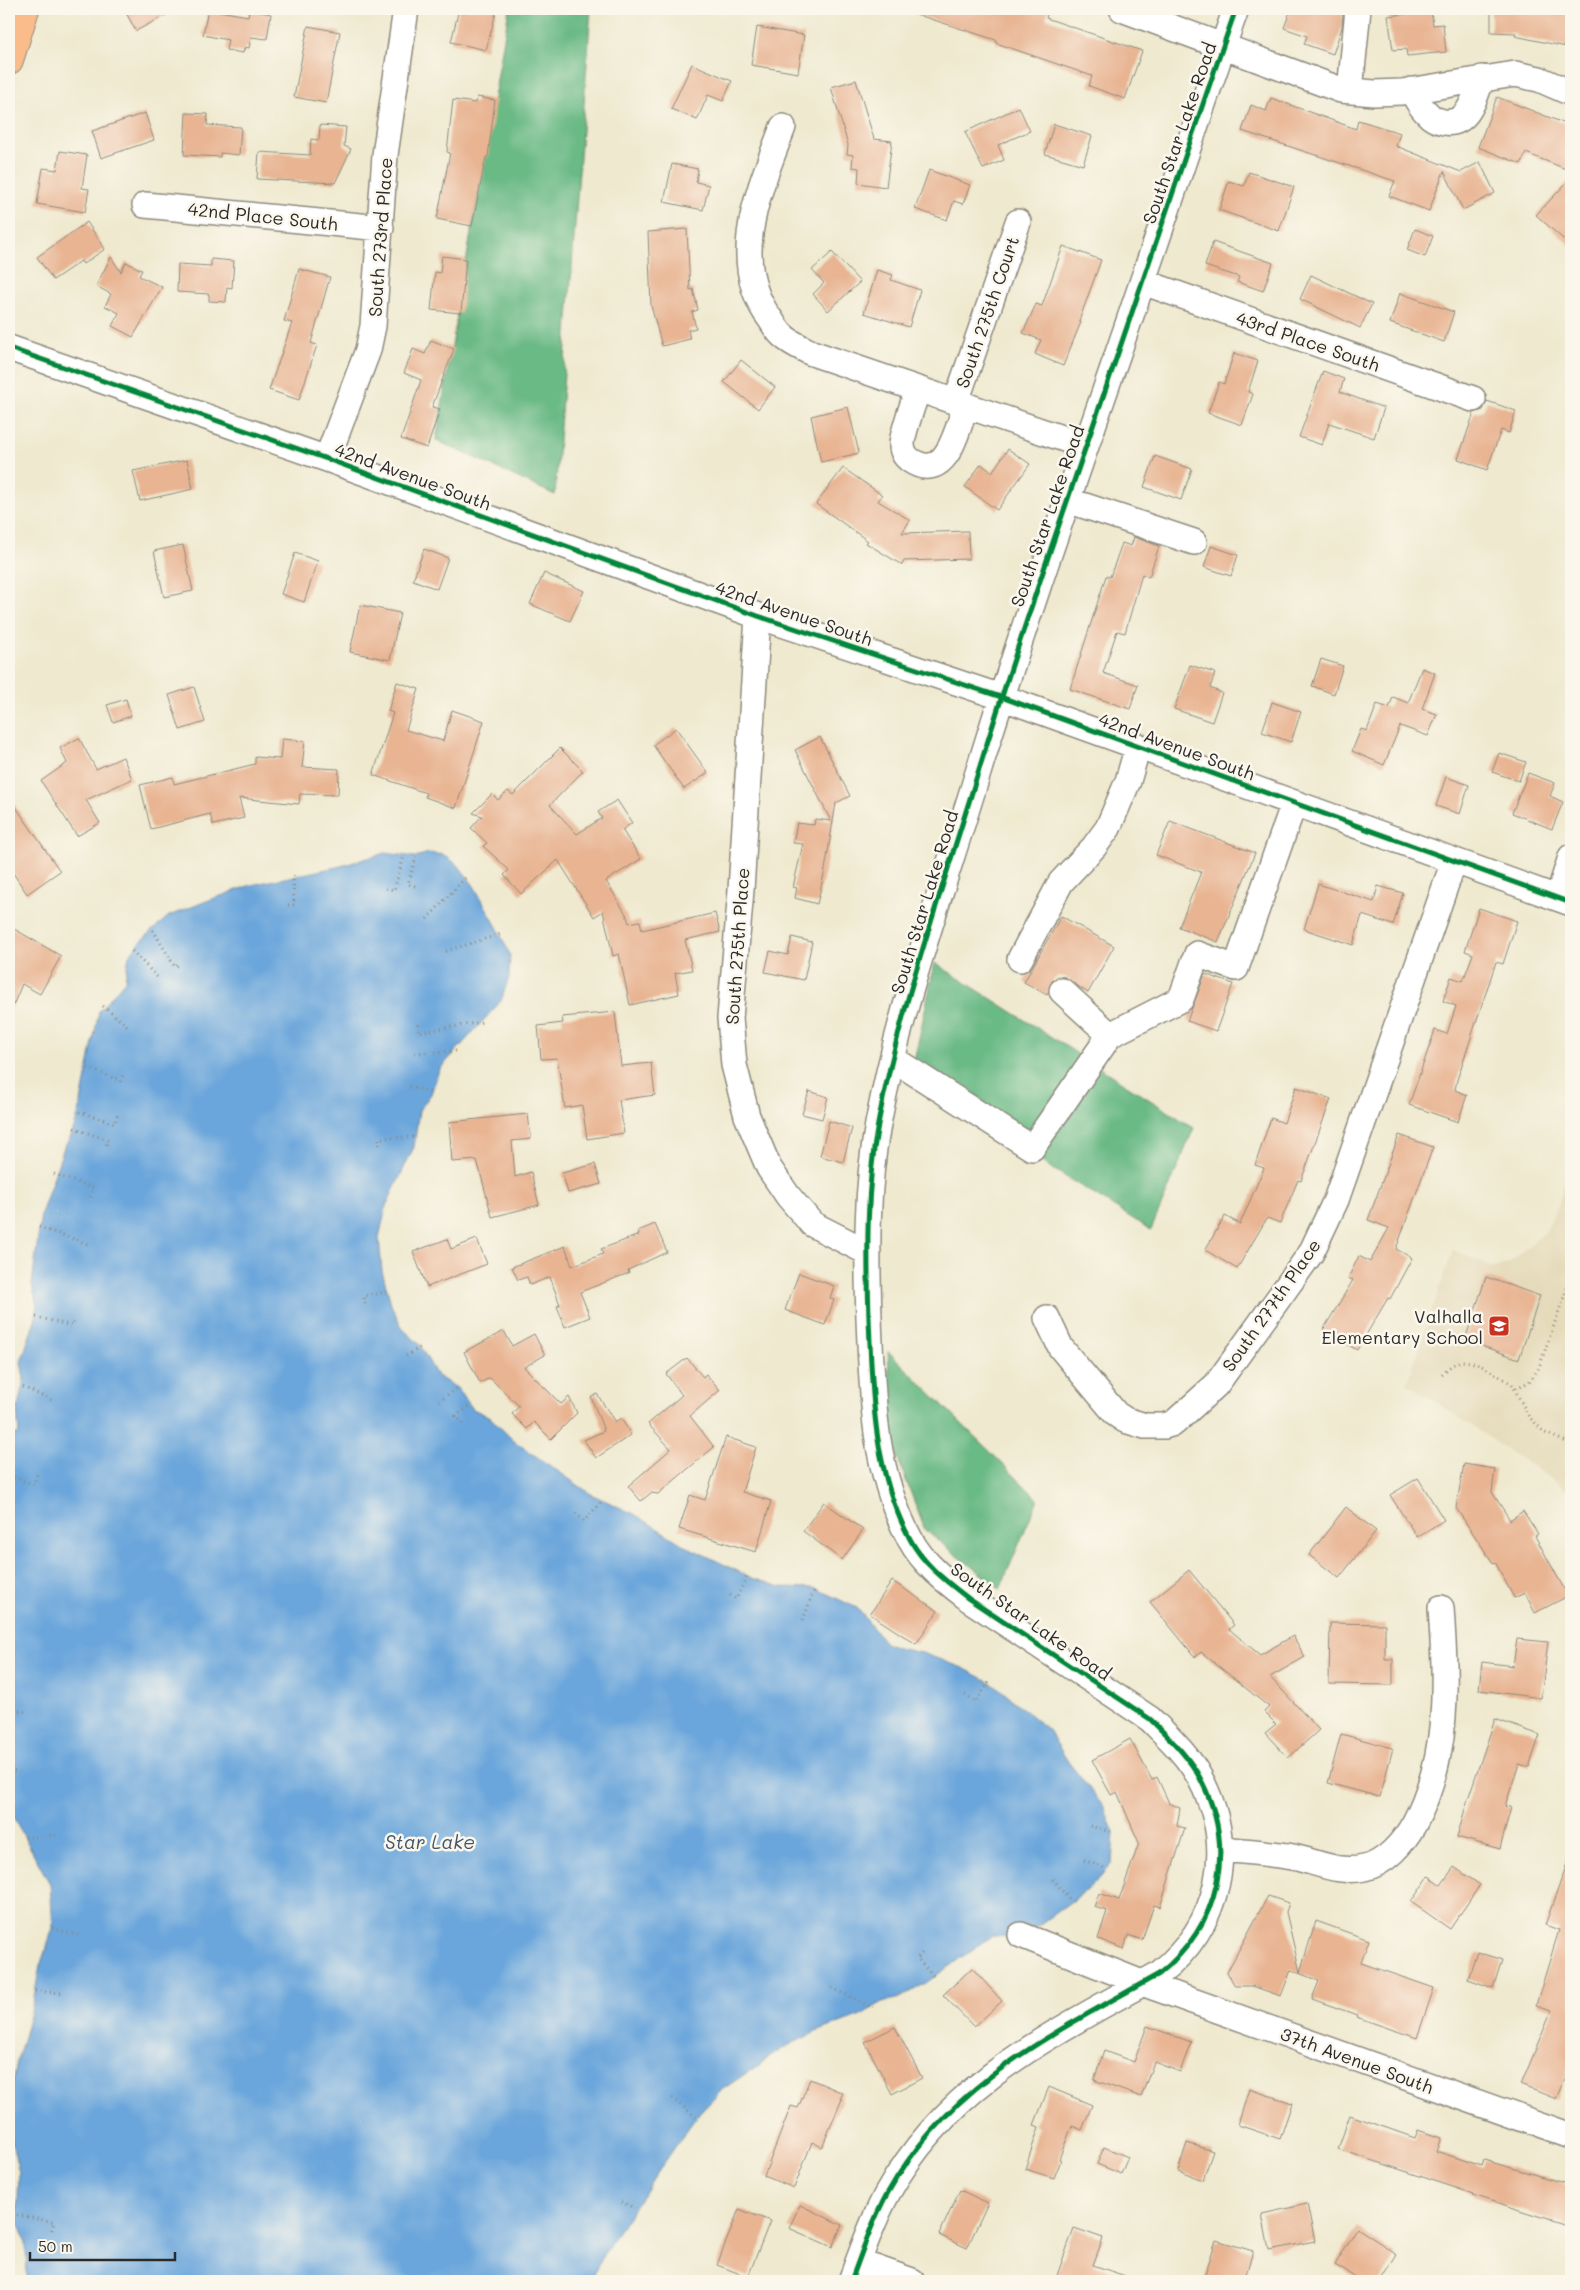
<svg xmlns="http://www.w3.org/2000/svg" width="1580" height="2290" font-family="Mali,sans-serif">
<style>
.built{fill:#e5daba}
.forest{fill:#6bba85;stroke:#4b7258}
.water{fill:#6ba6db;stroke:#4b6883}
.building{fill:#e8b492}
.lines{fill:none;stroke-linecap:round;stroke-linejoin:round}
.minor-casing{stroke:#8d8a7d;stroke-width:28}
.major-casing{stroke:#8d8a7d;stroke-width:30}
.path{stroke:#8d8a7d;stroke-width:3;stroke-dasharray:1 4;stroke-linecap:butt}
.minor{stroke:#fff;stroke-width:25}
.major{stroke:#f9bc8a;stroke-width:28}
.cycleway-casing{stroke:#fbf7ec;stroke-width:8}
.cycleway{stroke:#00873e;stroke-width:5}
.labels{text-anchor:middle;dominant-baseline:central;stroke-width:5;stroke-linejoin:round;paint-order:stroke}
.street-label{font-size:18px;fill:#2b2b2b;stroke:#fbf7ec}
.poi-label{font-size:18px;fill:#2b2b2b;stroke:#fbf7ec;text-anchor:end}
.water-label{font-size:19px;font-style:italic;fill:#415669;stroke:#fbf7ec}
</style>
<rect width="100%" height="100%" fill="#fbf7ec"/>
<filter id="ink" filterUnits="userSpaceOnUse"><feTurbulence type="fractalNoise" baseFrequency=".02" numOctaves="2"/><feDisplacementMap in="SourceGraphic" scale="10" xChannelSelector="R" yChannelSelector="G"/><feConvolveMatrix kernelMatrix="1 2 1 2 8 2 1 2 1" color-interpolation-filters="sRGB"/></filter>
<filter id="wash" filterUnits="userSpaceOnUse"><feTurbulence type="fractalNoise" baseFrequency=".0096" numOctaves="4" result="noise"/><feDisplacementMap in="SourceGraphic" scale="20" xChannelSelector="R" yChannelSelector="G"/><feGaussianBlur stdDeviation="1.12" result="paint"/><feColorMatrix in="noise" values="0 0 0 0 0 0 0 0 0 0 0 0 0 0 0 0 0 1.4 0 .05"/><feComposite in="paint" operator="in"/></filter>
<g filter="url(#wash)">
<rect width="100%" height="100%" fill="#efe9cf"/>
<!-- built -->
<path class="built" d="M1571,1160v332l-164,-109 46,-133 41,18 15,-5 37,-32 13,-28z"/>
<!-- forest -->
<path class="forest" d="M509,9h82l-36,486 -119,-55z
M935,963l259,165 -43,102 -241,-150z
M888,1351l150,148 -38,90 -75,-59 -33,-87z"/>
<!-- water -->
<path class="water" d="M385,853l30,4 14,-4 15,2 15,11 15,20 23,41 13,28 -1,22 -8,24 -62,69 -8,24 -12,16 -5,37 -28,59 -7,32 3,33 10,36 11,22 16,15 18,32 20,12 16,21 17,8 24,24 77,53 43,20 50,31 68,33 29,9 34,1 42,20 28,35 12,5 25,5 41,15 31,16 54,46 21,33 34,42 11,28 -2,30 -20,23 -56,41 -23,10 -22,-1 -65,47 -26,15 -17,4 -22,13 -43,16 -33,16 -62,42 -27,28 -19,27 -60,89 -28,48h-562l-1,-38 -9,-23 2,-47 -9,-39 -1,-30 8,-43 14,-49 9,-46 13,-38 -3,-44 -41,-75v-371l10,-5 -2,-21 7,-34 -3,-16 15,-45 1,-11 -5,-21 9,-71 23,-67 8,-13 7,-22 20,-101 26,-31 4,-25 17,-19 23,-20 35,-14 47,-17 90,-19z"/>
<g id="blocks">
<!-- building -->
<path class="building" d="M124,9h53l-41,22z
M208,9l40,7 1,-6 22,4 -4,25 -16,-2 -2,11 -4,-1 -2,6 -17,-3 2,-10 -25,-5z
M459,9h38l-11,41 -35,-8z
M910,9h139l-3,9 96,33 -17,48 -36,-13 3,-10 -96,-33v-3l-87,-28z
M1291,9h38l14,5 -1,13 -9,27 -29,-10 3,-8 -23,-8z
M1491,9h80v39l-56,-12 1,-3 -25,-1z
M1431,11l2,14 10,-1 3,28 -39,4 -1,-7 -13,1 -5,-34z
M308,26l32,6 -14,71 -32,-6z
M757,27l47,8 -6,38 -47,-8z
M692,64l40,17 -9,20 -15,-6 -11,25 -26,-11z
M856,80l18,59 18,2 -6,46 -28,-4 1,-15 -7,-1 1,-12 -6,-1 1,-9 -17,-58z
M477,97l18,3 -7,57h-2l-14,69 -35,-7 13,-66 -3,-1 6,-52 23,3z
M1497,97l74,29v45l-45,-18 -5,11 -43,-17z
M1271,98l85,31 2,-9 42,13 -4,13 65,26 19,-10 15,31 -32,17 -19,-39 -15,40 -40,-15 6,-15 -153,-50 9,-26 15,6z
M1019,107l11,24 -32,14 6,15 -21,9 -18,-37z
M145,113l9,27 -53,18 -9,-27z
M186,113l22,1 -1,11 34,2 -2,28 -19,-2v4l-36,-2z
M1054,124l38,12 -9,29 -38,-11z
M320,125l26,2 -2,19 7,3 -16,34 -78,-4 2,-27 51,3 1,-16 8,1z
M60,151l27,4 -5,33 7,1 -4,23 -48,-8 6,-36 14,2z
M672,164l26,5 -2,13 13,3 -6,25 -39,-8z
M929,170l41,15 -7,19 -9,-3 -7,19 -32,-11z
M1249,172l45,15 -15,44 -60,-21 10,-29 15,5z
M1571,178v68l-35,-31z
M87,222l18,27 -22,15 -2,-3 -28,19 -16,-23z
M687,229l3,61 3,-1 5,21 -6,2 4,16 -8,2 2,9 -28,7 -11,-40 -3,-74z
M1415,229l18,7 -8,21 -18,-7z
M1213,242l60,21 -10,28 -26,-9 2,-5 -34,-11z
M1063,246l38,14 -22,61 2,1 -18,44 -28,-12 6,-14 -18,-7 13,-29 6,2z
M832,252l28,30 -32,29 -15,-17 11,-11 -12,-13z
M442,256l24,3 -5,54 -30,-3 4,-38 5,1z
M111,257l10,15 5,-10 16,8 -3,6 23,11 -29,50 -21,-11 7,-13 -14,-7 6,-12 -15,-8z
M211,259l23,2 -2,27 -5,-1 -1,15 -17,-1v-7l-32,-2 1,-28 33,2z
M299,269l31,8 -19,66 6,2 -18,55 -30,-10 23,-67 -8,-2z
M877,270l16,5 -2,5 29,10 -11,37 -45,-14z
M1311,275l61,29 -12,24 -60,-29z
M1400,293l54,19 -10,30 -54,-19z
M431,340l23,9 -22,58 8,2 -13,39 -26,-9 20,-59 -17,-7 9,-24 12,5z
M1234,353l24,8 -10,31 5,2 -11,31 -34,-12 11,-31 5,2z
M741,360l34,27 -17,22 -34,-27z
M1323,371l21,8 -4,13 44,16 -10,30 -45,-15 -7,22 -23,-8z
M1487,401l29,10 -7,22 -8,-3 -14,40 -29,-11 16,-46 9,-3z
M848,407l11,46 -38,9 -10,-46z
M1008,449l22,15 -33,46 -32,-23 16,-23 11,8z
M1155,456l37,13 -11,31 -37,-13z
M187,460l6,29 -53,12 -7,-30z
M843,468l39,27 -4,6 32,19 -8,13 66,-2 1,28 -65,2 -2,4 -36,-22 2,-2 -52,-37z
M1134,537l25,9 -10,31 -7,-3 -17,59 -8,-2 -14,42 35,12 -8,24 -60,-20 36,-113 4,1 12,-34 9,3z
M183,545l10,46 -29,6 -10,-46z
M1211,546l27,9 -7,21 -27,-9z
M424,549l24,9 -11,31 -24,-9z
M295,553l23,8 -14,41 -23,-8z
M544,573l40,18 -14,30 -40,-17z
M360,605l40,8 -10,47 -40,-8z
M1321,659l22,7 -9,28 -22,-8z
M1190,665l25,8 -5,15 12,5 -10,29 -38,-13z
M1422,668l13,5 -13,36 15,5 -9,22 -28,-10 -16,39 -32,-14 9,-22 6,2 10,-27 12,4 4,-11 15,6z
M397,682l22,7 -13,41 37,11 9,-31 32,11 -28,87 -31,-11 1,-4 -53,-18 20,-62 -5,-2z
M194,687l11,35 -25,8 -11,-35z
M126,699l5,17 -18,6 -6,-17z
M1272,702l29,10 -10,30 -29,-10z
M676,728l32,45 -24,16 -31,-44z
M820,737l30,59 -14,7 -11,67 -8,34 -22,-6 2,-10 -4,-1 10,-43 -10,-1 4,-20 17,2 1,-6 16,2 -36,-71z
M79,738l17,31 27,-12 9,22 -46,21 14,23 -23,13 -36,-55 26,-18 -7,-15z
M282,739l23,2 -3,26 37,2 -1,26 -38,-1 -1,10 -60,-6 5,20 -31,7 -3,-11 -59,15 -11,-44 33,-8 1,7 81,-20v-7l25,2z
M560,748l23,23 -33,34 27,29 25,-16 -4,-6 19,-12 15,23 -10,7 19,29 -35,22 20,33 3,9 11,-2 2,9 73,-17 5,19 -35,8 7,30 -17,3 4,21 -49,11 -11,-51 -6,2 -10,-45 -9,6 -36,-57 -37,34 -17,-19 5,-5 -26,-24 4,-3 -16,-15 11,-12 -9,-3 19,-19 6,6 10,-9 5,4z
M1499,753l27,9 -7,19 -27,-9z
M1528,773l27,10 -5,13 13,6 -11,27 -40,-16z
M1446,777l23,8 -9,29 -24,-8z
M9,797l51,74 -33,23 -18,-27z
M1170,821l85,32 -37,89 -39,-15 22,-55 -45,-17z
M1318,884l56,18 4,-16 25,7 -10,32 -31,-10 -9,30 -49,-16z
M1479,908l38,13 -14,43 -7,-2 -39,118 -2,10 12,5 -9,27 -49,-17 26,-75 12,4 9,-28 -13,-5 8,-24 12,4 10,-27 -8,-3z
M1061,916l53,30 -26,47 -23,-16 -7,-1 -6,5 -5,14 -23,-13z
M9,926l52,30 -21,38 -18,-10 -13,31z
M792,937l20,5 -8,38 -39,-8 5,-21 18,4z
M1205,974l28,10 -17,47 -29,-10z
M615,1012l6,54 30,-3 4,32 -36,5 5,33 -37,6 -5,-34 -17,3 -8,-50 -16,1 -3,-33 25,-3 -1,-6z
M1296,1087l35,12 -30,82 -3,-1 -18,43 -13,-5 -30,51 -32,-19 20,-34 15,8 24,-56 -9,-3 16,-47 13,5z
M809,1091l19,6 -6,22 -20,-5z
M528,1114l3,25 -19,2 3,36 16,-5 8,33 -47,12 -15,-57 -25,2 -3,-40z
M829,1121l23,7 -9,34 -23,-6z
M1399,1135l34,12 -37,102 16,9 -22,41 -2,-1 -31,52 -34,-20 30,-50 -5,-2 11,-22 11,6 19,-34 -21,-8z
M595,1164l6,20 -33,9 -6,-20z
M655,1224l12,28 -39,18 1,3 -49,19 10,25 -25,10 -8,-21 3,-1 -10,-28 -20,8 -3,-8 -9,3 -6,-13 53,-21 7,20 31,-12 -2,-5 38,-14 -1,-4z
M447,1239l4,10 26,-10 10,25 -60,23 -14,-35z
M799,1273l35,13 -4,12 4,2 -9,25 -40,-15z
M1486,1277l54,19 -21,63 -54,-19z
M504,1331l8,15 22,-12 11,21 -21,12 37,37 8,-7 8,16 -26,26 -17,-17 -7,7 -15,-15 7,-8 -29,-28 -10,5 -16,-31z
M687,1358l16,19 3,-3 14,16 -30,26 24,31 -56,47 -7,-1 -10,8 -13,-15 43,-37 -23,-25 34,-29 -16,-21z
M597,1394l18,28 6,-4 10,17 -35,23 -12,-18 20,-9 -13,-34z
M726,1437l30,10 -14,45 29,9 -15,51 -77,-23 11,-34 15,5z
M1464,1464l31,5 -3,23 18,28 13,-9 15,23 -3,2 33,60 -33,17 -10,-20 -11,5 -19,-36 -2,1 -37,-55z
M1418,1478l26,42 -27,17 -27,-42z
M824,1502l39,28 -21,30 -39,-29z
M1346,1507l30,24 -37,47 -30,-23z
M1189,1570l45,55 -5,4 31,26 33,-19 12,21 -35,20 49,53 -31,28 -23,-25 11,-9 -12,-12 5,-5 -68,-55 -6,5 -45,-55z
M892,1581l46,30 -22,33 -46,-30z
M1330,1623l55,1v35h8v26l-64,-1z
M1517,1639l31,3 -7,56 -62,-8 3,-28 31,4z
M1495,1719l45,16 -11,32 -10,-3 -14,42 6,1 -11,42 -43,-12 10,-35z
M1341,1734l52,14 -13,49 -52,-14z
M1130,1739l22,41 5,-3 12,26 11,5 -3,18 8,2 -25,79 -6,-2 -12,35 -14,-5 -4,14 -26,-10 9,-28 -13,-4 5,-14 20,7 20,-57 -22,-51 -6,3 -19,-35z
M1569,1858h2v205l-15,36 -35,-14 31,-75 -16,-5 23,-75 -14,-5z
M1454,1867l26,18 -30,44 -39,-27 18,-26 12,9z
M1268,1896l21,7 -3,9 14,60 16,-51 53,19 -8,23 73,25 -17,50 -61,-21 1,-2 -45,-16 7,-18 -28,-11 -10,26 -29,-10h-17l-8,-14z
M1477,1952l25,8 -9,28 -25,-9z
M972,1968l30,33 -28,26 -31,-32z
M1147,2026l44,16 -11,30 -26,-10 -13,35 -47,-17 10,-29 30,11z
M895,2027l27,51 -30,16 -27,-52z
M810,2079l33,14 -3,6h2l-20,48 -10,-5 -18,46 -30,-12 27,-70 7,2z
M1049,2087l43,18 -10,25 -10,-4 -13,33 2,1 -7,18 -29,-9 14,-42 -5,-2z
M1249,2089l43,14 -12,36 -42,-14z
M1350,2115l65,23 3,-8 23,8 -5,13 46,15 2,-6 87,25v41l-98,-31 1,-1 -136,-45z
M1187,2143l26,8 -10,29 -25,-9z
M1104,2147l24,10 -7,17 -24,-10z
M960,2190l28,13 -21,45 -28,-13z
M1307,2204l8,37 -46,9 -7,-36z
M800,2205l42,20 -10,22 -43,-19z
M739,2209l31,12 -22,56 -31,-12z
M1074,2228l29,10 -10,27 41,14 -1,2h-78z
M1357,2228l40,26 -17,27h-19l-26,-16z
M1216,2240l37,11 -9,30h-41z"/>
</g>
</g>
<g filter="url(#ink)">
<use href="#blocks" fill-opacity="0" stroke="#8d8a7d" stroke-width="1"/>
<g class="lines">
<!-- minor casing -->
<g class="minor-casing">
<path id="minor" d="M1122,9l219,81 33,3 28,-1 113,-18 24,5 32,14
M1411,90c5,8 9,17 16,23 4,5 11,8 17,9 25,4 31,-26 38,-44
M1350,91l8,-82
M783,127c-23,61 -57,134 -12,193 3,5 7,11 11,15 8,8 20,13 30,18l273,93
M145,205l236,23
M1143,282l330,117
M9,348l318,111 431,157 243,81 570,206
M918,389c-4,13 -16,44 -16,56 0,8 5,14 13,18 33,17 43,-37 51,-58
M956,402l62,-180
M327,459l41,-109 5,-24 12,-171 21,-146
M1067,500l127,42
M758,616l-17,274 -11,128 4,47 13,51 22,52 19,28 24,28 55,28
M1558,898l13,-41
M1020,959l41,-77 33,-35 14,-19 20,-47 10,-35
M1062,991l48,44
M893,1059l139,89 78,-113 71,-36 16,-45 39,14 58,-165
M1047,1318l14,30 55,66 9,6 20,6h19l10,-3 42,-38 95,-132 25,-53 118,-339
M1221,1849c24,2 48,4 72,8 24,5 46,17 71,11 21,-4 39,-25 50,-44 36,-68 32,-141 27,-216
M1021,1935l121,48 429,153
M858,2262l54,19
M851,2281c11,-29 21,-60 36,-87 62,-112 166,-160 272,-220 61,-49 78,-125 42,-194 -12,-24 -33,-43 -51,-61l-181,-120c-22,-17 -46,-35 -59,-60 -37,-68 -38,-146 -41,-221 -2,-65 -3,-130 9,-194 22,-118 64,-233 99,-348 51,-167 110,-331 166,-496 31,-90 61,-181 93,-271"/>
</g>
<!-- major casing -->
<g class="major-casing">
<path id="major" d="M9,60l16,-51"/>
</g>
<!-- path -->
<path class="path" d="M415,886l-7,-2 8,-27
M386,888l8,2 10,-34
M288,905h6l-1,-30
M427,919l40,-43
M153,930l22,37 5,-3
M132,951l27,28
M446,951l55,-17
M103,1006l27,22
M418,1024l1,8 64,-10
M415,1053l41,-2
M88,1068l33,13 3,-8
M409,1087l23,5
M79,1112l36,11 3,-11
M74,1128l34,12 -2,6
M379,1145v-7l36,-1
M54,1174l39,14 -3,9
M39,1227l49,17
M365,1304l-1,-8 23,-4
M36,1317l36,9 2,-7
M406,1356l15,-9
M1442,1374l10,-9 10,-4 9,1 13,5 28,17 17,33 16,16 26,11
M23,1387l30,14
M1516,1388l13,-6 9,-12 33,-93
M439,1401l18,-13
M463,1424l-7,-8 14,-11
M9,1476l25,8 3,-10
M576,1513l8,8 19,-21
M730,1595l6,4 11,-23
M803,1620l12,-32
M965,1695l11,7 13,-20
M9,1710l20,2
M9,1770l10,3
M1090,1826l24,7
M25,1838l32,-3
M1084,1860l23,9
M1053,1879l18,23
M53,1928l27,8
M922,1953l-5,5 17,19
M832,1988l41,20
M35,1991l28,2
M672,2098l24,19
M621,2202l14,6
M17,2215l37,7 -3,10"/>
<!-- minor -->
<use href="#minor" class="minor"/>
<!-- major -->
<use href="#major" class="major"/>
<!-- cycleway casing -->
<g class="cycleway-casing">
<path id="cycleway" d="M9,348l318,111 431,157 243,81 570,206
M851,2281c11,-29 21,-60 36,-87 62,-112 166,-160 272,-220 61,-49 78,-125 42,-194 -12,-24 -33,-43 -51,-61l-181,-120c-22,-17 -46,-35 -59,-60 -37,-68 -38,-146 -41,-221 -2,-65 -3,-130 9,-194 22,-118 64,-233 99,-348 51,-167 110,-331 166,-496 31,-90 61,-181 93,-271"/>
</g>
<!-- cycleway -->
<use href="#cycleway" class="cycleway"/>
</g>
</g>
<!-- icons -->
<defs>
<g id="school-square" transform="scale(1.125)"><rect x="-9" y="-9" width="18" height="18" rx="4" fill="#c8321e" stroke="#fbf7ec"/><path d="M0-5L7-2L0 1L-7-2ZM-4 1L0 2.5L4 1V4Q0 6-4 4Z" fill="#fff"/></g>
</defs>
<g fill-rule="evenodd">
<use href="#school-square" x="1499" y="1326"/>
</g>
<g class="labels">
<!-- street labels -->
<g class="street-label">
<text transform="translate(1179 133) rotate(-71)">South Star Lake Road</text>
<text transform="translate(263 216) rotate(6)">42nd Place South</text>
<text transform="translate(380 237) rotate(-86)">South 273rd Place</text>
<text transform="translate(987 312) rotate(-71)">South 275th Court</text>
<text transform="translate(1308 341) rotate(19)">43rd Place South</text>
<text transform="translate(413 476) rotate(20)">42nd Avenue South</text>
<text transform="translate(1047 516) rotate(-71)">South Star Lake Road</text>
<text transform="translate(794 613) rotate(19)">42nd Avenue South</text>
<text transform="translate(1177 746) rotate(20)">42nd Avenue South</text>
<text transform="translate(924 902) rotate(-73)">South Star Lake Road</text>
<text transform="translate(737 946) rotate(-86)">South 275th Place</text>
<text transform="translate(1271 1305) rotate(-55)">South 277th Place</text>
<text transform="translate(1031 1621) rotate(35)">South Star Lake Road</text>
<text transform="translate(1357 2060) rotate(20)">37th Avenue South</text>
</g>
<!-- poi labels -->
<g class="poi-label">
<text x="1483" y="1316">Valhalla<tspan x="1483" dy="21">Elementary School</tspan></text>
</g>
<!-- water labels -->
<g class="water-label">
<text x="430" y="1841">Star Lake</text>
</g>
</g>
<!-- margin -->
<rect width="1580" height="2290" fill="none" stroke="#fbf7ec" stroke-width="30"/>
<!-- scale -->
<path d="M30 2252v8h145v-8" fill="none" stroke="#2b2b2b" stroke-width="2.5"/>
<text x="38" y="2252" font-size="15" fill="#2b2b2b" stroke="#fbf7ec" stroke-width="4" paint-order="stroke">50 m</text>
</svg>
